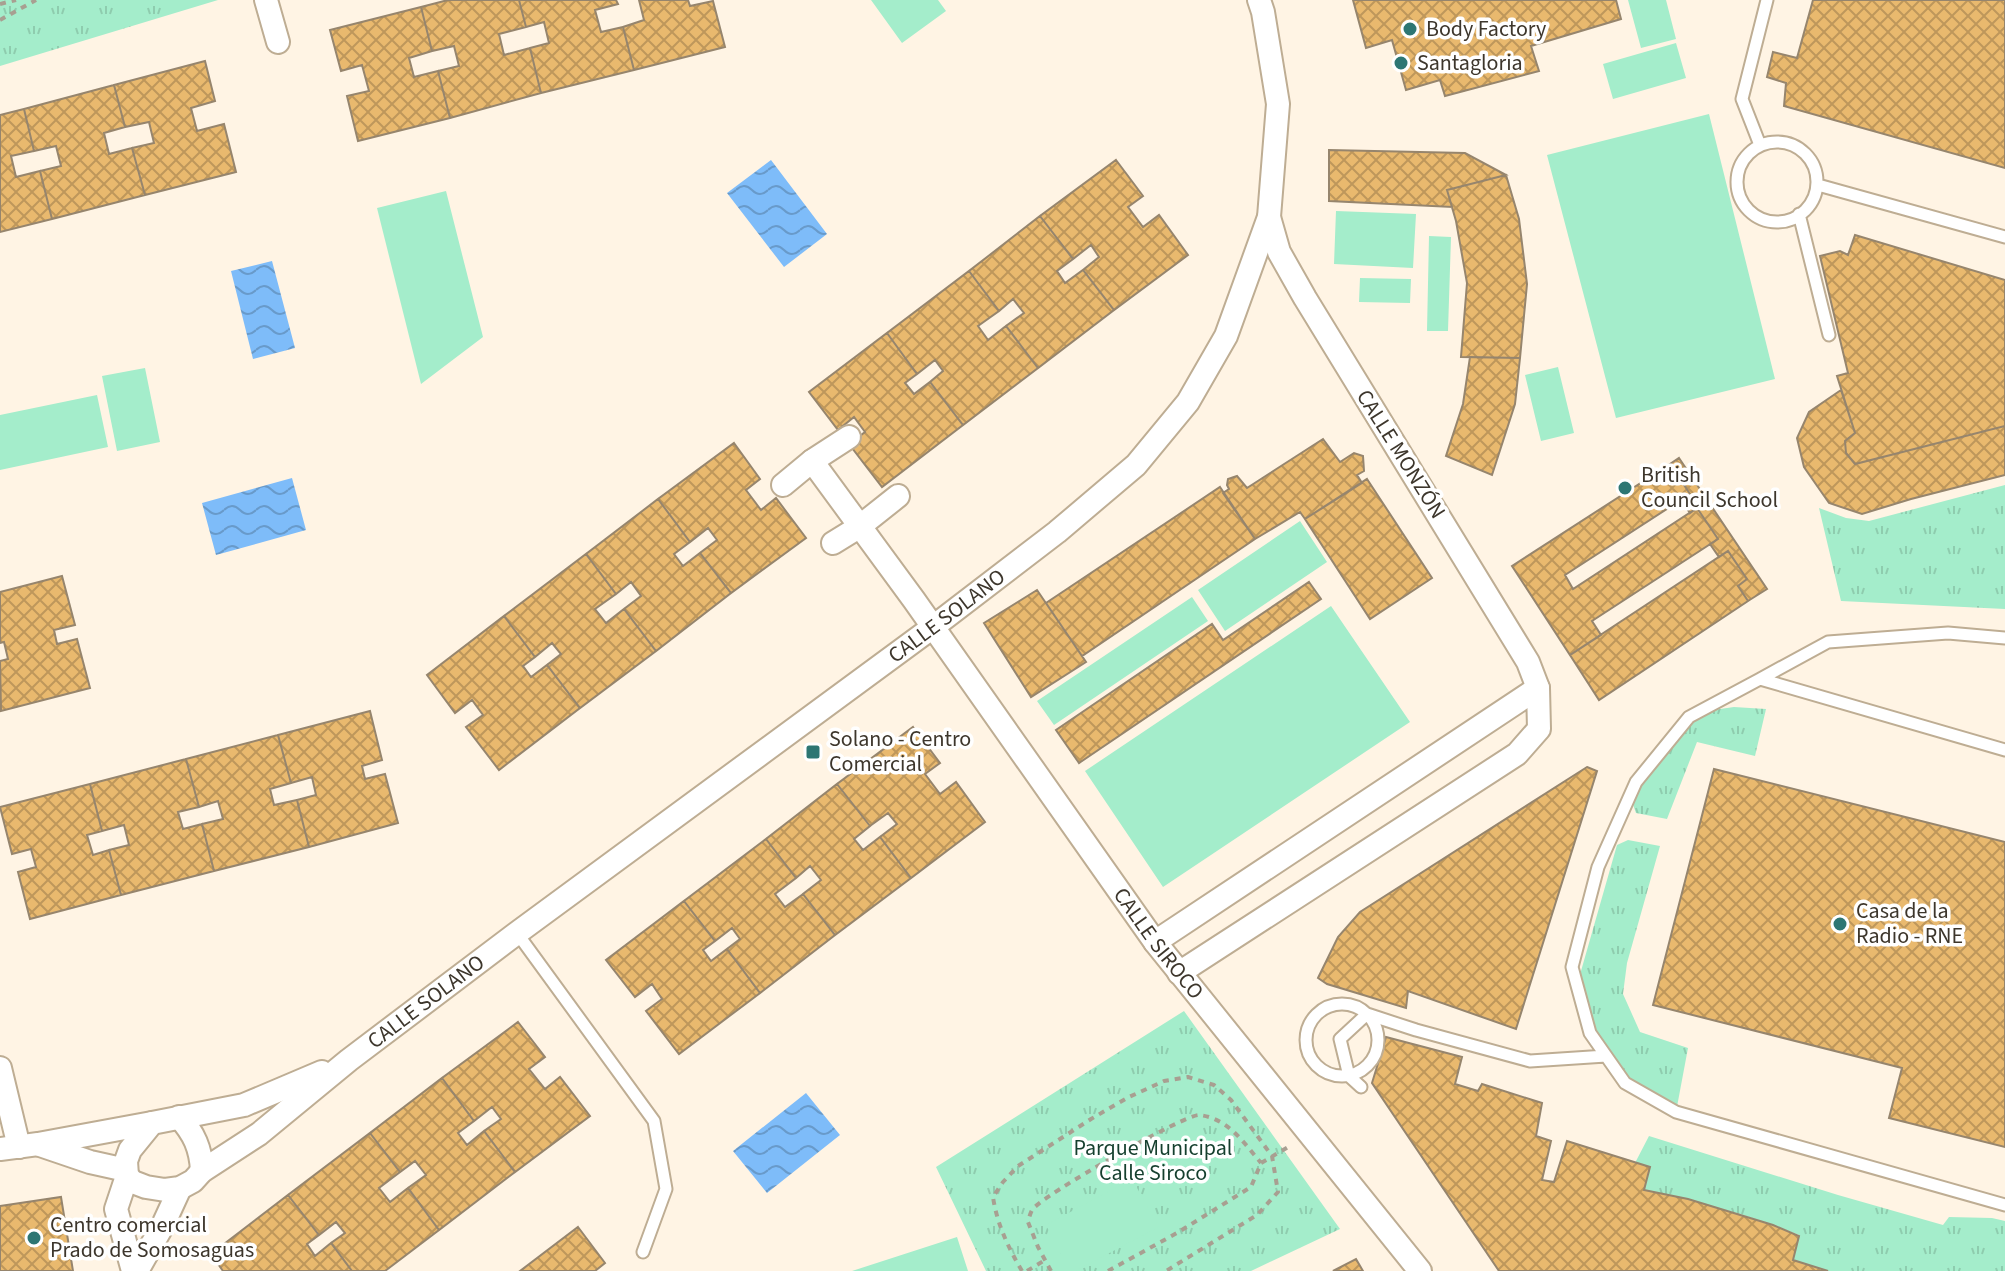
<svg xmlns="http://www.w3.org/2000/svg" width="2005" height="1271" font-family="'Source Sans 3',sans-serif">
<style>
.grass{fill:url(#grass-tufts)}
.pitch{fill:#a4edcb}
.water{fill:url(#water-waves)}
.building{fill:url(#building-cross-hatch);stroke:#96856d;stroke-width:2}
.lines{fill:none;stroke-linecap:round;stroke-linejoin:round}
.service-casing{stroke:#bead93;stroke-width:15}
.minor-casing{stroke:#bead93;stroke-width:26}
.path{stroke:#a89f91;stroke-width:4;stroke-dasharray:6 6;stroke-linecap:butt}
.service{stroke:#fff;stroke-width:11}
.minor{stroke:#fff;stroke-width:22}
.poi-dot{fill:#2d7673;stroke:#fff;stroke-width:3}
.labels{text-anchor:middle;dominant-baseline:central;stroke-width:7;stroke-linejoin:round;paint-order:stroke}
.poi-label{font-size:22px;fill:#3d362c;stroke:#fff;text-anchor:start}
.street-label{font-size:22px;fill:#3d362c;stroke:#fff}
.park-label{font-size:22px;fill:#153f2e;stroke:#fff}
</style>
<defs>
<pattern id="grass-tufts" width="24" height="20" patternUnits="userSpaceOnUse" patternTransform="scale(2)"><rect width="24" height="20" fill="#a4edcb"/><path d="M3 7l-1-3M5 7V3M7 7l1-3M15 17l-1-3M17 17v-4M19 17l1-3" fill="none" stroke="#8eccae"/></pattern>
<pattern id="water-waves" width="16" height="10" patternUnits="userSpaceOnUse" patternTransform="scale(2)"><rect width="16" height="10" fill="#7ebcf9"/><path d="M0 5q4-4 8 0t8 0" fill="none" stroke="#689aca"/></pattern>
<pattern id="building-cross-hatch" width="8" height="8" patternUnits="userSpaceOnUse" patternTransform="scale(2)"><rect width="8" height="8" fill="#e9b96e"/><path d="M0 0l8 8M0 8l8-8" fill="none" stroke="#be975b"/></pattern>
</defs>
<rect width="100%" height="100%" fill="#fff4e4"/>
<!-- grass -->
<path class="grass" d="M0,0h218l-218,66z
M2005,485v124l-164,-8 -22,-93 27,10 23,3z
M1734,707l32,2 -11,47 -58,-14 -30,77 -31,-6 -6,-17 69,-84z
M1628,840l32,6 -33,117 -4,31 17,38 48,16 -12,64 -51,-29 -35,-50 -13,-48 40,-140z
M1184,1011l156,218 -89,42h-265l-50,-104z
M1649,1136l189,59 105,30 6,-8 43,1 13,3v50h-177l-35,-11 6,-25c-50,-20 -102,-34 -155,-45l5,-22 -14,-5z"/>
<!-- pitch -->
<path class="pitch" d="M871,0h67l8,11 -44,32z
M1628,0h38l10,39 -35,9z
M1676,43l10,35 -73,21 -10,-35z
M1709,114l66,265 -159,39 -69,-263z
M446,191l37,146 -62,47 -44,-176z
M1336,211l80,3 -3,54 -79,-4z
M1429,236l22,1 -3,94h-21z
M1360,278l51,1 -1,24 -51,-1z
M1558,367l16,66 -33,8 -16,-66z
M145,368l15,74 -43,9 -15,-75z
M97,395l11,52 -108,23v-55z
M1300,521l27,41 -102,69 -27,-41z
M1192,597l16,24 -154,104 -17,-24z
M1331,606l79,116 -247,165 -78,-116z
M1132,1179l27,48 -84,44h-6l-23,-46z
M957,1237l11,34h-116z"/>
<!-- water -->
<path class="water" d="M771,160l56,74 -43,33 -57,-74z
M272,261l23,87 -42,11 -22,-88z
M292,478l14,52 -90,25 -14,-52z
M806,1093l34,42 -73,58 -34,-42z"/>
<!-- building -->
<path class="building" d="M448,0h71l7,27 -27,7 5,21 26,-7 11,45 -91,25 -12,-47 21,-5 -5,-20 -22,5 -11,-44z
M519,0h97l2,4 -23,6 6,22 22,-5 11,43 -93,23 -11,-45 19,-5 -5,-21 -18,5z
M639,0h49l2,6 23,-5 12,46 -91,23 -11,-43 21,-7z
M1353,0h263l5,19 -90,27 8,25 -94,25 -5,-16 -34,10 -14,-50 -26,8z
M1813,0h192v168l-221,-62 2,-23 -19,-6 6,-25 24,6z
M421,7l11,44 -23,7 5,19 24,-6 12,47 -92,23 -11,-45 22,-5 -7,-26 -21,6 -11,-41z
M205,61l10,40 -24,7 6,23 27,-7 12,48 -91,23 -13,-47 22,-5 -5,-21 -24,5 -11,-42z
M114,85l11,42 -21,6 5,21 23,-6 13,47 -93,24 -12,-48 21,-5 -5,-20 -22,5 -10,-42z
M24,109l10,42 -23,5 5,21 24,-6 12,48 -52,13v-117z
M1329,150l136,3 41,22 -59,15 5,17 -123,-6z
M1116,160l27,36 -15,11 15,20 16,-12 29,40 -74,55 -31,-40 16,-13 -8,-12 -18,14 -33,-43z
M1506,175l13,44 8,65 -7,74 -59,-1 6,-74 -11,-62 -9,-31z
M1040,216l33,43 -16,12 8,12 18,-13 31,40 -76,58 -32,-42 18,-13 -11,-14 -14,12 -30,-40z
M1855,235l150,45v146l-150,38 -9,-11 -1,-12 10,-8 -18,-57 11,-3 -28,-117 20,-5 8,4z
M969,271l30,40 -21,15 10,14 18,-14 32,42 -75,57 -33,-43 13,-11 -8,-11 -18,14 -30,-41z
M887,333l30,41 -12,9 9,11 16,-12 33,43 -81,62 -33,-43 16,-12 -11,-15 -16,13 -29,-38z
M1470,357l50,1 -5,46 -23,71 -46,-19 17,-52z
M1841,390l14,43 -10,8 1,12 9,11 150,-38v49l-94,24 -49,15 -33,-11 -25,-36 -7,-29 12,-26z
M1323,439l17,23 14,-9 9,3 1,15 -7,4 5,8 -57,36 -5,-7 -45,27 -32,-46 6,-4 -2,-4 1,-6 9,-3 10,12z
M734,443l26,36 -14,11 15,20 15,-12 30,40 -75,55 -31,-40 17,-13 -9,-12 -18,14 -32,-43z
M1679,458l88,131 -19,12 -10,-15 9,-7 -19,-28 -9,6 -9,-13 8,-5 -21,-31 -7,5 -9,-13 9,-6 -20,-30z
M1670,464l20,30 -125,81 8,14 124,-81 21,31 -126,82 9,14 -31,20 -58,-89z
M1367,479l65,99 -62,41 -65,-100z
M1220,487l35,52 -173,117 -36,-53z
M658,499l32,43 -16,12 9,12 17,-13 31,40 -75,58 -32,-42 17,-13 -10,-14 -15,12 -30,-40z
M1728,551l19,28 -9,7 10,15 -149,99 -29,-45z
M586,554l30,40 -21,15 11,14 18,-14 32,42 -76,57 -33,-43 14,-11 -9,-11 -17,14 -31,-41z
M62,576l13,49 -21,5 3,14 20,-5 13,49 -89,23 -1,-50 8,-2 -4,-17 -4,1v-51z
M1309,582l12,17 -242,164 -23,-33 156,-106 11,16z
M1037,590l49,72 -55,35 -47,-74z
M504,616l31,41 -12,9 8,11 16,-12 33,43 -81,62 -33,-43 17,-12 -11,-15 -17,13 -28,-38z
M370,711l12,49 -20,6 3,13 20,-5 13,49 -89,24 -12,-47 19,-5 -4,-18 -21,6 -13,-48z
M913,727l27,36 -15,11 15,20 16,-12 29,40 -74,56 -31,-41 17,-13 -9,-11 -18,13 -33,-42z
M278,735l13,48 -21,6 4,16 23,-5 12,47 -95,24 -12,-47 21,-5 -5,-18 -19,6 -13,-48z
M186,759l13,48 -21,5 5,17 19,-5 12,47 -93,24 -12,-45 20,-5 -5,-20 -22,6 -12,-47z
M1587,767l10,4 -81,258 -108,-38 -2,17 -79,-24 -9,-6 20,-41 22,-25z
M1714,769l291,73v305l-116,-29 13,-50 -249,-63z
M90,784l12,47 -15,4 6,20 16,-5 12,45 -91,24 -12,-47 18,-5 -5,-18 -19,5 -12,-47z
M837,784l33,42 -16,13 9,11 17,-13 31,41 -76,57 -32,-41 18,-14 -11,-14 -14,12 -30,-39z
M766,839l30,39 -21,16 10,13 18,-13 32,41 -75,58 -33,-44 13,-10 -8,-11 -17,13 -31,-40z
M684,901l31,40 -12,9 8,11 16,-12 33,44 -81,61 -33,-43 16,-12 -10,-15 -17,13 -29,-37z
M518,1022l27,35 -16,12 16,20 15,-12 30,39 -75,56 -31,-41 17,-12 -9,-12 -18,14 -32,-43z
M1386,1037l76,20 -7,27 23,7 4,-7 60,19 -6,33 15,5 -9,39 12,2 13,-41 83,26 -6,23 44,9 85,26 26,11 -6,24 35,11h-329l-127,-188z
M442,1078l32,43 -16,12 9,12 17,-14 31,41 -76,58 -31,-42 18,-13 -11,-14 -15,11 -30,-39z
M370,1133l30,39 -21,16 11,14 18,-14 31,42 -54,41h-33l-21,-28 14,-10 -9,-11 -17,13 -31,-40z
M288,1195l31,40 -12,9 8,12 16,-13 21,28h-129l-12,-17z
M61,1197l12,74h-73v-65z
M578,1227l27,36 -10,8h-75z
M1356,1259l7,12h-30z"/>
<g class="lines">
<!-- service casing -->
<g class="service-casing">
<path id="service" d="M1737 182a40 40 0 1 1 80 0a40 40 0 1 1-80 0Z
M1760,145l-18,-46 25,-99
M1818,185l187,52
M1799,214l30,121
M1760,679l68,-37 120,-9 57,5
M2005,750l-245,-71 -71,38 -53,65 -38,85 -26,100 18,66 35,50 51,29 329,93
M517,933l137,188 12,68 -23,63
M1306 1040a36 36 0 1 1 72 0a36 36 0 1 1-72 0Z
M1361,1087l-12,-11 -9,-37 27,-25 49,16 114,31 76,-5"/>
</g>
<!-- minor casing -->
<g class="minor-casing">
<g id="minor">
<path d="M266,0l12,42"/>
<path id="s1" d="M812,461l102,139 241,342 265,329"/>
<path d="M783,485l29,-24 37,-24"/>
<path d="M833,543l26,-16 39,-31"/>
<path d="M1155,942l383,-254"/>
<path d="M1179,973l338,-219 22,-25 -1,-41 -10,-26 -223,-364 -26,-46 -10,-35"/>
<path d="M0,1068l19,79"/>
<path d="M179,1117c15,16 22,32 23,54"/>
<path d="M40,1145l50,17 36,8"/>
<path d="M0,1149l38,-5 114,-21"/>
<path id="s2" d="M127,1176l6,6 13,5 19,3 15,-2 13,-7 9,-10 57,-37 90,-74 168,-127 416,-306 124,-95 79,-67 52,-63 38,-66 43,-119 9,-113 -15,-92 -4,-12"/>
<path d="M133,1271l-17,-62 11,-33 -1,-15 4,-11 22,-27 92,-18 78,-33"/>
<path d="M137,1271l26,-46 17,-37"/>
</g>
</g>
<!-- path -->
<path class="path" d="M0,4l16,-4
M0,20l36,-20
M1022,1271c-14,-24 -25,-47 -29,-74l10,-15 15,-16 73,-47 38,-22 35,-16 24,-4 26,8 17,15 41,56 6,36 -21,23 -91,56
M1027,1271l18,-11
M1051,1271l-13,-24 -10,-25c1,-4 2,-8 4,-12 9,-14 153,-96 167,-95 29,3 45,28 62,48
M1108,1271l69,-38 74,-46 10,-24 29,-17"/>
<!-- service -->
<use href="#service" class="service"/>
<!-- minor -->
<use href="#minor" class="minor"/>
</g>
<!-- markers -->
<g class="poi-dot">
<circle cx="1410" cy="29" r="8"/>
<circle cx="1401" cy="63" r="8"/>
<circle cx="1625" cy="488" r="8"/>
<rect x="805" y="744" width="16" height="16" rx="4"/>
<circle cx="1840" cy="924" r="8"/>
<circle cx="34" cy="1238" r="8"/>
</g>
<g class="labels">
<!-- poi labels -->
<g class="poi-label">
<text x="1426" y="29">Body Factory</text>
<text x="1417" y="63">Santagloria</text>
<text x="1641" y="475">British<tspan x="1641" dy="25">Council School</tspan></text>
<text x="829" y="739">Solano - Centro<tspan x="829" dy="25">Comercial</tspan></text>
<text x="1856" y="911">Casa de la<tspan x="1856" dy="25">Radio - RNE</tspan></text>
<text x="50" y="1225">Centro comercial<tspan x="50" dy="25">Prado de Somosaguas</tspan></text>
</g>
<!-- street labels -->
<g class="street-label">
<text transform="translate(1401 454) rotate(58)">CALLE MONZÓN</text>
<text stroke="none"><textPath href="#s2" startOffset="1014">CALLE SOLANO</textPath></text>
<text stroke="none"><textPath href="#s1" startOffset="594">CALLE SIROCO</textPath></text>
<text stroke="none"><textPath href="#s2" startOffset="366">CALLE SOLANO</textPath></text>
</g>
<!-- park labels -->
<g class="park-label">
<text x="1153" y="1148">Parque Municipal<tspan x="1153" dy="25">Calle Siroco</tspan></text>
</g>
</g>
</svg>
